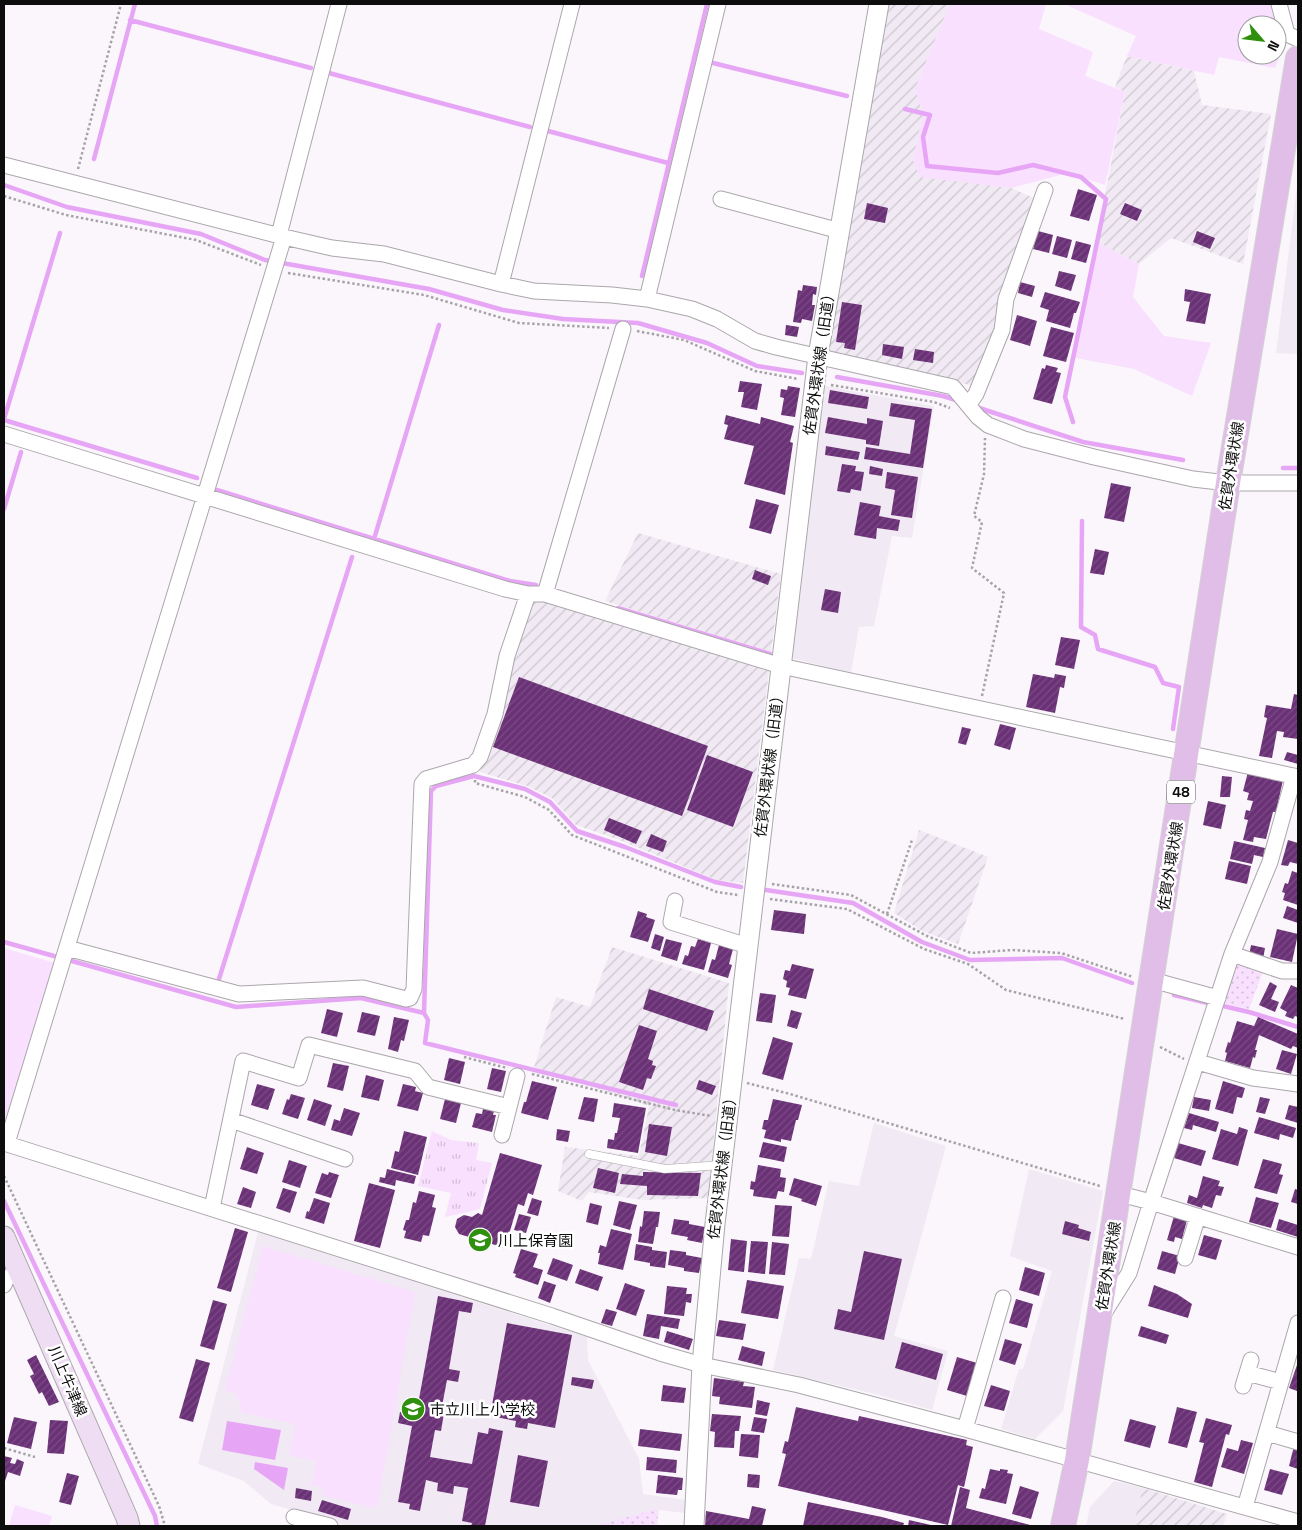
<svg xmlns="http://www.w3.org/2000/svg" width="1302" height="1530" font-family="'Space Grotesk','Noto Sans JP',sans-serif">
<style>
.built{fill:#f1e9f3}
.industrial{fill:url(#industrial-furrows)}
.grass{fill:#f9e0fe;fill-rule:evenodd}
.park{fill:url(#park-tufts)}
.garden{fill:url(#garden-dots)}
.water{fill:#e7a6f5}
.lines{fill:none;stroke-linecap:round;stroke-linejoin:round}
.stream{stroke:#e7a6f5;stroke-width:4.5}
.building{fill:url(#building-hatch)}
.service-casing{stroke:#aba7ab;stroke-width:9}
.minor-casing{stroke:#aba7ab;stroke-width:17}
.tertiary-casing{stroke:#aba7ab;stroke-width:21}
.secondary-casing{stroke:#aba7ab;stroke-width:23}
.primary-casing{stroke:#d4d3d4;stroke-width:26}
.path{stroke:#a6a3a7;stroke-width:2.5;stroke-dasharray:2.5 2.5;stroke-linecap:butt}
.service{stroke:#fff;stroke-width:8}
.minor{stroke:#fff;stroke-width:15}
.tertiary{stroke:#fff;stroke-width:19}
.secondary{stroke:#efdef3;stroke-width:21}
.primary{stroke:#e0bee7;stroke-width:24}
.labels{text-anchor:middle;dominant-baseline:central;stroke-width:5;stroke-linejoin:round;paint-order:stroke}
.shield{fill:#fff;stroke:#565656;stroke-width:1}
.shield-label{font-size:14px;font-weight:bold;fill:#0e0d0e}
.street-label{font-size:15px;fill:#0e0d0e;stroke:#fff}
.poi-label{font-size:15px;fill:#0e0d0e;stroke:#fff;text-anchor:start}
</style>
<defs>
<pattern id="industrial-furrows" width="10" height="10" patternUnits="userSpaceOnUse" patternTransform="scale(1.25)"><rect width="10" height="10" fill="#f1e9f3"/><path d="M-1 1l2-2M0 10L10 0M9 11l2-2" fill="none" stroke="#cdc7cf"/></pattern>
<pattern id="park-tufts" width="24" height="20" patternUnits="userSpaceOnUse" patternTransform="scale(1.25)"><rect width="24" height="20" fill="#f9e0fe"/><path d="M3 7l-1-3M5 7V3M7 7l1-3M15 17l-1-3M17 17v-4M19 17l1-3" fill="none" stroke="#d4bfd8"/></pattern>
<pattern id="garden-dots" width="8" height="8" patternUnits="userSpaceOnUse" patternTransform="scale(1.25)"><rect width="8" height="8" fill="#f9e0fe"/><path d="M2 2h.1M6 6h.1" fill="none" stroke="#d4bfd8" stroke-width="1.8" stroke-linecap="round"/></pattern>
<pattern id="building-hatch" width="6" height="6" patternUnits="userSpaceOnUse" patternTransform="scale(1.25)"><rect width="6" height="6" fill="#6b3177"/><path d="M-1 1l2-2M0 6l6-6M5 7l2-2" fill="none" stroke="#7a4c84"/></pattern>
</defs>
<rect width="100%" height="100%" fill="#faf6fb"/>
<!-- built -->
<path class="built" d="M1298,179v175l-22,-1z
M825,386l109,20 -22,132 -20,-2 -18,90 -15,1 -8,46 -60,-15z
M874,1123l72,23 -52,190 54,15 -16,59 -53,-15 -106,-25 26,-112 12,1 18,-78 30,5z
M1029,1169l74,22 -40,220 -28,28 -34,-10 18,-60h4l29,-98 -42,-15z
M258,1232l329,105 1,23 51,99 4,35 42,6v13l-26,-3 -2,16h-309l-77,-22 -27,-23 -46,-17z
M1114,1481l29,7 -10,38h-47l4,-19z"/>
<!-- industrial -->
<path class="industrial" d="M888,4h62l-35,85 8,25 -10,46 7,16 91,12 27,12 -64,186 -145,-34z
M1127,56l67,15 8,34 69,9 -28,150 -72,-26 -32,26 -43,-23 29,-149 -10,-5z
M638,533l143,41 -10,78 -166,-51z
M541,598l228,73 -26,212 -26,-3 -100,-41 -41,-14 -24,-27 -25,-12 -47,-14 19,-59 13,-56 19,-56z
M919,830l69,27 -30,87 -36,-13 -28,-18z
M612,947l117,36 -21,215 -65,2 -54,-8 -7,9 -24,-10 7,-44 74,9 10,-50 -115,-39 22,-70 34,10z
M1143,1488l84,26 -4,12h-90z"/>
<!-- grass -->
<path class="grass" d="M950,4h96l-7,25 54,23 -8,24 40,16 -20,93 -37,-12 -57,15 -91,-11 -7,-17 10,-46 -8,-25z
M1064,4h210l11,39 -10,25 -56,-11 -5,18 -87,-19 9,-20zM1247,25h30v30h-30z
M1096,241l43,23 -6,33 31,39 47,7 -19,53 -58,-27 -63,-12z
M4,948l51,15 -51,165z
M263,1246l152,46 -38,216 -54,-12 1,-8 -13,-3 6,-24 -28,-6 7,-31 -54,-11 -6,-20 -11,-2z
M15,1505l37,11 -3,10h-40z"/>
<!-- park -->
<path class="park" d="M432,1131l19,9 28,3 -3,17 16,3 -12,46 -35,8 6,-24 -33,-7z"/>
<!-- garden -->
<path class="garden" d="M1235,958l29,11 -15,40 -26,-6z
M658,1509l-1,17h-63z"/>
<!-- water -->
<path class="water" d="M227,1421l54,9 -6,30 -53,-10z
M255,1462l33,6 -4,22 -30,-21z"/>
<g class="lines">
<!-- stream -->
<path class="stream" d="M130,20l181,48
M713,63l134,33
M329,73l201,54
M905,109l25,6 -7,22 4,29 71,7 35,-8 48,12 25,22 -41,198 8,25
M548,131l120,32
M94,159l41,-155
M4,185l63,22 134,27 64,26 164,29 74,21 60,9 75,4 69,20 50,23 45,7
M642,276l65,-272
M837,377l106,19 16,5
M976,407l107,35 100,18
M4,419l56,-186
M4,420l193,58
M1283,468h15
M217,490l293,91 26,4
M4,509l17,-57
M1082,521l-1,106 14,8 3,14 57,18 8,16 16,4 -6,42
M374,539l65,-214
M618,608l152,46
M766,890l87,13 69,39 48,18 92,-2 70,25
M4,942l50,14
M72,961l164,46 125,-9 63,15 7,-222 5,-5 38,-10 51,13 25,13 27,29 48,16 90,35 26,5
M219,979l133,-422
M1174,995l34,8
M1223,1006l26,6 49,15
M424,1013l4,7 -3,23 251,62
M4,1201l151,315 2,10"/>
</g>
<!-- building -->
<path class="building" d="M1078,189l19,6 -8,26 -19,-5z
M867,203l21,5 -3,15 -21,-4z
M1125,203l17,7 -5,11 -17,-7z
M1038,231l15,4 -4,18 -16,-4z
M1197,231l18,7 -5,11 -17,-7z
M1057,236l15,4 -5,18 -15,-4z
M1076,241l15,4 -5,18 -15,-4z
M1059,271l17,4 -5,16 -16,-5z
M1020,282l15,4 -3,11 -14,-4z
M803,285l14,2 -1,8 -3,-1 -1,11h3l-3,16 -10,-2 -1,4 -8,-1 5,-32 4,1z
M1185,289l26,5 -6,30 -19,-3 4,-19 -6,-1z
M1045,292l35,10 -4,11h-2l-4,15 -24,-7 3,-11 -9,-3z
M842,302l20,3 -7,45 -11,-2 1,-5 -9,-1z
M1017,315l20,6 -7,25 -20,-6z
M786,325l13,2 -2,10 -12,-2z
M1051,327l23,6 -8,29 -23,-6z
M883,344l21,3 -2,12 -20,-4z
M915,349l19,3 -1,11 -20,-3z
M1046,365l12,3 -2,4 5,1 -9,31 -19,-5 9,-31 3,1z
M740,381l22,3 -5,26 -16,-3 3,-15h-6z
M788,386l12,2 -5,29 -14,-2 3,-17 -4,-1 1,-8 6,1z
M830,390l39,7 -2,12 -39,-6z
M891,403l41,6 -9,59 -59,-9 2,-12 44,7 5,-34 -26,-4z
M726,415l34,9 1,-7 33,9 -4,16 3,1 -8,52 -41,-11 10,-38 -30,-7 4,-14 -4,-1z
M828,417l39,7v-6l16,3 -4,25 -13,-2v-4l-41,-7z
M826,446l34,6 -2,8 -33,-5z
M842,464l14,2 -1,5 9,1 -3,19 -10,-2 -1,4 -13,-2z
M870,466l13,3 -1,7 -13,-2z
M887,472l31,5 -6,41 -21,-3 4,-25 -10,-2z
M1111,483l20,4 -7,35 -20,-4z
M756,499l23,6 -8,29 -22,-6z
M860,502l21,4 -2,10 21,4 -2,11 -21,-3 -1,11 -22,-4z
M1095,549l14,3 -5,23 -14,-2z
M755,570l16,6 -3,9 -16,-6z
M825,589l16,3 -3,21 -17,-3z
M1061,637l19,3 -6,29 -19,-4z
M1033,674l21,4 1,-4 11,2 -2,12 -4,-1 -5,26 -29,-6z
M519,677l189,69 -26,70 -189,-69z
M1294,694l4,1v44l-15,-2 1,-5 -7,-1 -5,27 -13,-2 8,-38 -3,-1 2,-12 25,4z
M1000,724l16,4 -6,22 -16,-5z
M962,727l9,2 -5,16 -8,-2z
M1287,752l11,3v9l-14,-4z
M707,755l46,17 -20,55 -46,-17z
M1248,772l35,8 -7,32h-3l-7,27 -12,-2 -1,5 -10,-2 5,-20 -4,-1 2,-9 4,1 3,-10 -6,-1 2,-7 -6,-2z
M1222,776l10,1 -2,20h-10z
M1208,801l18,4 -5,24 -18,-4z
M609,818l33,13 -6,13 -32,-14z
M651,834l16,7 -4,11 -17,-6z
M1288,840l10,3v21l-8,-2 -2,4 -7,-1z
M1234,841l31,7 -2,9 -9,-2 -2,9 -22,-5z
M1229,861l22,5 -4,18 -22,-5z
M1292,871l6,2v32l-15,-5 2,-7 -3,-1 3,-9 3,1z
M1287,906l11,4v13l-15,-5z
M774,910l32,4 -2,20 -33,-4z
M638,911l9,3 -1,3 9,3 -7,22 -18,-5z
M1277,929l21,5 -6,28 -22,-5z
M655,934l9,3 -4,14 -9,-3z
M666,939l16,4 -5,18 -16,-5z
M698,939l13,4 -7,27 -22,-6 3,-9 3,1 3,-10 4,1z
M719,945l14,4 -4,15 3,1 -4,13 -20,-6 4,-13 3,1z
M1251,945l14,3 -2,11 -14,-3z
M792,964l22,5 -8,30 -18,-4 2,-7 -4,-1 1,-6 -4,-2 2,-9 5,1z
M1270,982l7,4 -6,13 8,3 -4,10 -16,-7z
M1291,985l7,3v29l-3,-1 -2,3 -8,-3 2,-4 -7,-4z
M649,989l65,22 -7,20 -64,-22z
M760,993l16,2 -4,28 -16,-2z
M327,1009l16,4 -6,24 -16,-4z
M791,1010l11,3 -5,16 -10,-3z
M362,1012l18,4 -5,20 -18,-4z
M394,1017l15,3 -5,21 -3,-1 -3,12 -10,-3z
M1258,1017l40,17v14l-5,-2 -2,3 -32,-14 -4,15h2l-2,8 -2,-1 -3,11 -25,-7 2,-8 -2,-1 3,-10 2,1 7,-22 17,5z
M639,1025l18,6 -9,28 5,2 -1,4 4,1 -5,13 -4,-1 -4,12 -24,-8z
M773,1037l20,6 -10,37 -21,-6z
M1282,1050l15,4 -6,20 -15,-5z
M449,1058l16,4 -5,22 -16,-4z
M333,1063l16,3 -6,25 -16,-4z
M492,1068l14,3 -5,21 -14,-3z
M366,1075l18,5 -5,21 -18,-4z
M699,1080l17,6 -4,9 -16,-6z
M532,1081l25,6 -9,33 -27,-7 3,-11h2z
M1223,1081l22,7 -3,10 -5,-1 -4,17 -18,-5z
M257,1084l18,5 -7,21 -17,-5z
M403,1084l13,3 -1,4 8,2 -5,18 -21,-5z
M291,1094l14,4 -7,21 -16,-5 5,-15 2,1z
M584,1097l14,2 -4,23 -16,-3z
M1194,1097l17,3 -2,11 -17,-3z
M1260,1097l10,2 -5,15 -9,-2z
M314,1099l18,6 -7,21 -18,-6z
M445,1099l16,4 -5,20 -16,-4z
M773,1099l29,6 -4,15h-2l-5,21 -10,-2v3l-17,-4 2,-8 -4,-1 2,-9h4z
M614,1103l32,5 -8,45 -31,-5 1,-9 6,1 1,-7h2l3,-15 -8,-1z
M1289,1105l9,2v16l-13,-4z
M344,1108l16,5 -8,23 -21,-6 3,-11 6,2z
M483,1109l11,2 -1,4h3l-4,17 -20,-5 4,-14 6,1z
M1189,1113l30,9 -3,10 -23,-7 -1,5 -8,-2z
M1259,1117l37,11 -3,10 -13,-4 -1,6 -25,-7z
M649,1124l23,3 -5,29 -22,-4z
M1239,1127l9,3 -10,36 -26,-7 9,-30 16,5z
M557,1129l13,2 -2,11 -12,-2z
M404,1131l23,6 -9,38 -27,-7 4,-17 4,1z
M763,1142l24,5 -3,15 -25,-5z
M1178,1143l28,8 -5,15 -27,-8z
M247,1147l17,6 -7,21 -17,-5z
M500,1153l42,12 -9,30 -5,-2 -4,13 -6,-2 -13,44 -46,-14 -4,-7 2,-8 7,-4 8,2 6,-4 4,2z
M1263,1159l19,5 -3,10 4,1 -6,19 -23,-6z
M289,1160l18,6 -7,22 -18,-6z
M758,1165l23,4 -1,8 6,1 -2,14 -6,-1 -2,8 -23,-3 1,-6 -4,-1 1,-8 4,1z
M598,1168l21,5 -4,20 -22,-5z
M387,1169l29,7 -2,8 -18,-4 -1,6 -16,-4 1,-5 5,1z
M329,1172l10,3 -8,23 -16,-5 7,-20 6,2z
M643,1172l58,1 -3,23 -51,-1v-9l-27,-2 2,-10 21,2z
M1203,1176l17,5 -2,5 6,1 -3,9 -5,-1 -4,13 -9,-3 -1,3 -15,-5 2,-8 8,3z
M794,1178l28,8 -6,20 -15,-5 1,-2 -13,-4z
M369,1183l26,7 -15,58 -26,-7z
M243,1187l13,5 -5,16 -14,-4z
M283,1188l14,4 -7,21 -14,-5z
M1295,1189l3,1v14l-7,-2z
M419,1191l16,4 -3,12 4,1 -7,28 -6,-1 -2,7 -17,-4 2,-7 -3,-1 3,-10h3l4,-18 3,1z
M1256,1197l23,6 -8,25 -22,-6z
M314,1198l16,5 -6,21 -19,-6 2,-7 2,1z
M532,1198l10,3 -4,15 -11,-3z
M619,1201l18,4 -7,25 -17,-5z
M590,1203l12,3 -4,19 -12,-3z
M775,1205l17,1 -3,31 -17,-1z
M644,1211l16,1 -2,15h-2l-3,17 -15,-2 2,-16 2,1z
M519,1214l12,3 -5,16 -12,-3z
M1174,1216l13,4 -5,19 -7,-2 -1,5 -7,-2z
M674,1219l15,2v3l16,3 -3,16 -15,-3 1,-3 -17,-3z
M1279,1219l19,6v12l-22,-7z
M1065,1221l14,4 -1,3 13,4 -2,9 -27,-7z
M235,1228l13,4 -17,60 -14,-4z
M611,1229l21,5 -9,36 -25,-6 2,-11h-2l2,-8 6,2z
M1204,1235l18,5 -6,20 -18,-5z
M731,1239l16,2 -3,31 -16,-2z
M751,1241l17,1 -3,32 -17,-2z
M772,1242l17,2 -4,31 -16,-1z
M636,1244l16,3v3l15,2 -2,16 -15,-2v-3l-16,-3z
M521,1249l17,5 -5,13 10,3 -5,15 -23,-8 1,-3 -3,-1z
M670,1250l16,2v3l16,3 -3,15 -15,-2v-3l-16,-3z
M864,1251l38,8 -18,81 -50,-11 4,-20 13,3z
M1162,1251l18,5 -5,18 -18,-5z
M553,1258l20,7 -6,16 -20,-7z
M1025,1267l20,6 -6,23 -20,-6z
M580,1269l23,8 -5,14 -23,-8z
M747,1280l37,6 -6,33 -37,-6z
M544,1281l12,4 -6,18 -12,-5z
M625,1283l20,7 -9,26 -20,-7z
M1154,1285l23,9 15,10 -4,14 -40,-12z
M667,1286l20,2 -1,6h6l-1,9 -5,-1 -2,14 -20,-2z
M438,1296l35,7 -2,10 -12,-2 -10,58 11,2 -2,11 -11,-2 -5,26 3,1 -4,24 -6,-1 -5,27 42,7 6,-32 10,2 1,-6 14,3 -18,95h-14l1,-3 -10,-2 6,-33 -14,-2 -1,8 -16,-3 1,-8 -12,-3 -6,31 -11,-2 1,-5 -12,-2 14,-76 -14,-3 2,-11 16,3z
M1016,1299l17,5 -6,24 -18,-5z
M213,1300l14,4 -13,46 -14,-4z
M606,1309l11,3 -5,14 -11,-3z
M647,1314l33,5 -2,10 -17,-3 -2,13 -16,-3z
M719,1320l27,4 -3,16 -27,-4z
M507,1323l65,12 -17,93 -27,-5 -1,6 -12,-2 1,-6 -26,-5z
M1141,1326l28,9 -3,9 -28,-8z
M667,1331l26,8 -4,11 -25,-8z
M1005,1339l17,5 -7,21 -16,-5z
M902,1342l41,12 -7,26 -41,-12z
M742,1346l23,6 -3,14 -24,-6z
M36,1355l23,47 -10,4 -7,-14 -3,2 -9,-18 4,-2 -7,-14z
M957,1357l20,6 -10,33 -20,-6z
M196,1359l14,4 -17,59 -14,-4z
M1298,1362v26l-1,3 -8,-3z
M572,1377l22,3 -2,9 -21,-4z
M714,1378l30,4 -1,4 12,1 -3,21 -33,-4 1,-7 -8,-1z
M663,1385l23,3 -2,15 -23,-2z
M991,1385l19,6 -6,20 -20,-5z
M757,1400l13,3 -3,13 -12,-2z
M796,1407l62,14 1,-5 108,24 -1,5 7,2 -9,40 -6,-2 -10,40 -170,-39 8,-32 -4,-1 3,-12 3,1z
M1177,1407l20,5 -10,36 -19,-5z
M712,1414l29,2 -2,15h-4l-1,17 -20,-1 1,-15 -5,-1z
M14,1417l23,5 -6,27 -24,-6z
M754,1417l13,2 -3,14 -13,-2z
M1206,1418l26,7 -3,10 -3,-1 -14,53 -18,-5 10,-39 -5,-1z
M1130,1419l26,7 -6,22 -26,-7z
M50,1420l18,1 -4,33 -17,-1z
M640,1429l42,5 -2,17 -42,-5z
M741,1434l19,1 -2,23 -19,-2z
M1241,1440l12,3 -9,31 -23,-7 6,-19 11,3z
M1294,1446l4,1v22l-9,-3z
M518,1455l30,6 -9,46 -29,-5z
M4,1456l8,2 -2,5 5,1 2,-5 7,3 -4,14 -12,-4 -4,12z
M647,1457l30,3 -1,13 -30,-3z
M990,1469l10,2v-2l8,1 -1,3 6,1 -7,30 -27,-6 3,-10 3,1z
M1270,1469l19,5 -7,21 -18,-5z
M67,1473l12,3 -8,29 -12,-3z
M748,1474l12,1 -1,13 -12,-1z
M658,1475l25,3 -1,12h-4l-1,5 -21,-2z
M1020,1486l19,6 -8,27 -19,-5z
M960,1487l10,3 -4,18 68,18h-83z
M296,1488l16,3 -1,10 -16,-3z
M322,1500l29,9 -3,11 -30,-9z
M808,1502l74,15 22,6 -1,3h-100z
M752,1506l14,3 -4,17h-57l1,-15 43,8z
M909,1520l22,5v1h-23z"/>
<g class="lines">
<!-- service casing -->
<g class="service-casing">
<path id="service" d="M589,1154l76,15 57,-4"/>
</g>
<!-- minor casing -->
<g class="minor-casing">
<path id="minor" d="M1279,4l8,30 11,5
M4,165l280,72 48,11 52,6 117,30 33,7 78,4 35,4 45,10 25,10 38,22 21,6 177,40 25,30 10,8 36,14 70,18 99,22 35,4h70
M721,199l119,32
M279,235l60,-231
M501,284l71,-280
M647,299l71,-295
M968,405l8,-11 26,-64 4,-31 39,-109
M4,434l501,155 23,5h17l236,72 517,111
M545,594l78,-265
M1294,776l-24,86 -38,92 -81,248 147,45
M675,901l-4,21 77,24
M67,948l172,46 124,-6 43,11 4,-1 4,-9 8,-205 4,-5 47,-14 7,-8 15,-43 12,-58 21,-62
M1232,954l50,17h16
M1152,980l66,18
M1198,1062l55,16 45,6
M231,1120l114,39
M502,1135l15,-59
M4,1143l548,173 108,37 42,12 97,20 166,44 333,93
M7,1143l277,-906
M212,1208l31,-147 56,17 10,-33 106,26 13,16 81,20
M1185,1258l13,-42
M4,1285l2,-5 13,-12
M1104,1313l25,-40 22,-71 -31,-8
M1247,1373l34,9
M1243,1386l8,-26
M965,1429l38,-131
M1267,1433l31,9
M1245,1507l53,-184
M294,1517l36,9"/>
</g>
<!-- tertiary casing -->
<g class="tertiary-casing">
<path id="tertiary" d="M694,1526l8,-161 13,-141 103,-868 61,-352"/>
</g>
<!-- secondary casing -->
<g class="secondary-casing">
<path id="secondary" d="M4,1237l123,281 2,8"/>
</g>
<!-- primary casing -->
<g class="primary-casing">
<path id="primary" d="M1063,1526l14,-66 151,-977 70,-425"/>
</g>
<!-- path -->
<path class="path" d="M78,169l43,-165
M4,196l62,19 130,25 65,25
M288,273l136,22 95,28 90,5
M637,331l47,9 71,31 43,8
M831,385l103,17 16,6
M982,696l22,-103 -32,-25 10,-46 -8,-6 10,-42 1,-36
M475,780v3l50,14 24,13 23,25 145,57 21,3
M772,884l79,11 76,41 44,17 41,-3 49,3 72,24
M770,899l77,10 77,40 44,15 38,26 119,29
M887,914l25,-74
M1160,1047l24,12
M464,1057l43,11
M532,1074l143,36 36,6
M747,1083l43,11 310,92
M4,1176l155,330 6,20
M4,1448l31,9"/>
<!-- service -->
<use href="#service" class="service"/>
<!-- minor -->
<use href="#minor" class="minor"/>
<!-- tertiary -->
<use href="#tertiary" class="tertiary"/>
<!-- secondary -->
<use href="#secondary" class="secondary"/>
<!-- primary -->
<use href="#primary" class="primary"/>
</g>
<!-- icons -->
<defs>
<g id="school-disc" transform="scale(1.25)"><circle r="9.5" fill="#2e900d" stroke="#fff"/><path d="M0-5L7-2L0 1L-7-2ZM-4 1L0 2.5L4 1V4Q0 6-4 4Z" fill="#fff"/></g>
</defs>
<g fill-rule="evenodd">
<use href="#school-disc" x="480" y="1240"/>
<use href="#school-disc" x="413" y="1409"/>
</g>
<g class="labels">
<!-- shield labels -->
<rect class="shield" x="1167" y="780.5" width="28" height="23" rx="4"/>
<g class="shield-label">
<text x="1181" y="792">48</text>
</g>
<!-- street labels -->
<g class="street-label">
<text transform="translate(819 361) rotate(-82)">佐賀外環状線（旧道）</text>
<text transform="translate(1231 466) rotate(-81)">佐賀外環状線</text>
<text transform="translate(769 763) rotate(-83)">佐賀外環状線（旧道）</text>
<text transform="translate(1170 866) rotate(-81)">佐賀外環状線</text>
<text transform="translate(722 1165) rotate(-83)">佐賀外環状線（旧道）</text>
<text transform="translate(1108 1266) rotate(-81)">佐賀外環状線</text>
<text transform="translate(68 1381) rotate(67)">川上牛津線</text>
</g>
<!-- poi labels -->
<g class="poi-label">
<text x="498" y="1240">川上保育園</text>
<text x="430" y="1409">市立川上小学校</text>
</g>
</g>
<!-- border -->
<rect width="1302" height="1530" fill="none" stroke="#0e0d0e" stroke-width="10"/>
<!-- north arrow -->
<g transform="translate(1262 40) rotate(118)"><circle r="24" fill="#ffffff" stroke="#9f9e9f"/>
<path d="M0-4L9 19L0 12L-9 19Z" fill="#2e900d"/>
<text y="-8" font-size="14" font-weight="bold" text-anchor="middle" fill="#0e0d0e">N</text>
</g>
</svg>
